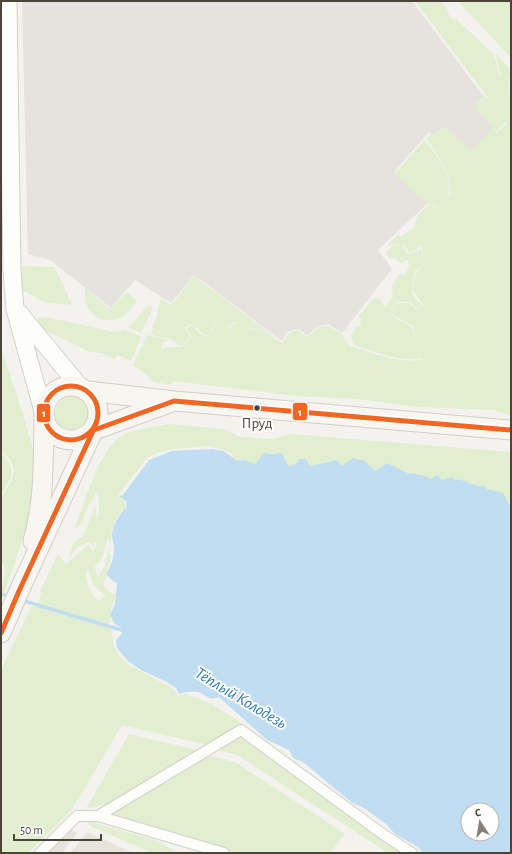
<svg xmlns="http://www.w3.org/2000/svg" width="512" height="854" font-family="'Alegreya Sans',sans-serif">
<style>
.residential{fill:#e7e4dc}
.industrial{fill:#e6e2de}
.green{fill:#e1eecf;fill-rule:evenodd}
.parking{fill:#e6e3df}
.water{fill:#c0ddf1;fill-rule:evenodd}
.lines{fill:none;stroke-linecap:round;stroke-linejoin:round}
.stream{stroke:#c0ddf1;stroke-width:3.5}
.pedestrian-casing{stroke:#d2d0cb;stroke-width:12}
.tertiary-casing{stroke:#d2d0cb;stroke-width:19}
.secondary-casing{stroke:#d3cfc5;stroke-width:21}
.pedestrian{stroke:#fdfdfc;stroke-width:10}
.tertiary{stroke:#fdfdfc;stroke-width:17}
.secondary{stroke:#f7f6f1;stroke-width:19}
.bus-1-casing{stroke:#fff;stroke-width:8}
.bus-1{stroke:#f26522;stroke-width:5}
.bus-dot{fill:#4b4439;stroke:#fff;stroke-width:1.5}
.labels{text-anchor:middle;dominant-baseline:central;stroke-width:4;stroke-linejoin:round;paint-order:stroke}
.bus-label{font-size:15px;fill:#4b4439;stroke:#fff}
.water-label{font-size:17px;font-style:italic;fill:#2e7ab2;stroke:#fff}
.line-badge{stroke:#fff;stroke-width:1.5}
.badge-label{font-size:11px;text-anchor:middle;font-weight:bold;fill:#fff}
</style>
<rect width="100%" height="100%" fill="#f4f2ee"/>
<!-- residential -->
<path class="residential" d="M87,832l46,21h-62z"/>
<!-- industrial -->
<path class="industrial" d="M22,1h390l90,120 -38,37 -35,-26 -35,40 34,31 -50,47 14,19 -50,64 -14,-9 -10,2 -11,9 -8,-6 -11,2 -6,10 -88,-66 -23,28 -36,-23 -24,28 -61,-48 -22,-6z"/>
<!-- green -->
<path class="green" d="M415,1h25l6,6 4,11 7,2 37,34 5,20 9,5 2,9 -3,7v6v-5l4,-7 -2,-10 -9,-5 -4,-20 15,16v345l-19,-5 -74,-3 -61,-8 -61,-3 -122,-15 -5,4 -17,-4 -5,-6 -14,-10 14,-30 22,5 -8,5 1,5 5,-3h14l9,-7 1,-4 -5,-8 5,-3h3l3,6 7,5 7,-1 2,-7 3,-2 1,-6 -2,6 -3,2 -2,7h-6l-10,-10 -4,-1 -5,4 5,9 -1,2 -8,7 -11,-7 -19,-4 10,-36 10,6 23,-29 85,64 -21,-13 -7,3 -12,-8h-6l-3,5 -5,-5 5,7 4,-6 5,-1 12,9 7,-3 24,15 8,-11 8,-2 9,7 12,-10 9,-1 14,8 6,10 5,3c22,7 45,16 68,13l-8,-34 -20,-11 3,-12h14l5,6 9,-4c-13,-13 -11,-13 -9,-31l9,-10 -9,8 6,-7 -7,8 -2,20 4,7 6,5 -7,3 -4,-6h-15l-4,14 20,11 6,19 2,13c-23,2 -45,-7 -66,-14l-3,-9 3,-4 2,-6h4l1,-8 -3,-1 16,-19 6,1 5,7 8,-10 -2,-8 7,-14 7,1 4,-9 -1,-6 -8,3 -5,-5 -5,1 -5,-5 8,-9 11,2 4,8 13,-6 3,13 -2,-16 -13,7 -4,-7 -12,-2 -4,2 -1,-2 11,-10 2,3c3,-4 7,-5 11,-8 4,-3 3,-8 6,-12 2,-5 7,-8 11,-12l7,2 1,2 -1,-3 -7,-2 -1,1 -34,-31 2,-2 4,3 -4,-3 29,-33c12,20 28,32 23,58h-19h20c5,-22 -11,-40 -23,-59l18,-12 27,24 21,-22 4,5 9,-8 2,-5 -11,12 -19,-22 -1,-8 9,-6 4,3z
M458,1h53v57z
M22,266l32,1 6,11 12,27 -28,-3 -21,-12z
M85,288l25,21 17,-17 10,9c-4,5 -9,13 -15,16 -15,8 -33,1 -37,-17 0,-3 0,-8 0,-12z
M149,306l4,1 -12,26 -13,-6c9,-6 12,-16 21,-21z
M46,317l69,15 10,-2 16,7 -10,24 -14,-6 -2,4 -13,-6 -12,-1 -52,-25 -3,-5 1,-3z
M1,349l21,62 11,38 3,21 -3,39 -29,85 -3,-1 4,-22 -4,-14v-63l2,1c11,-18 17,-30 -2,-44z
M55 414a17 17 0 1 1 34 0a17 17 0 1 1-34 0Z
M168,424l56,5 15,8 33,2 20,-5 219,18v53l-1,1 -7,-12 -16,-5 -4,-4 -4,1 -21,-7 -3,3c-26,-2 -45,-8 -68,-19l-12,8 -10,-10 -23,5 -14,-4 -18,4 -10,-7 -6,6 -6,1 -11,-12 -13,-1 -9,11 -11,-4 -7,1 -3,-3 -2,-5 -22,-7 -37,3 -18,5 -8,4 -29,37 8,8 -1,5c-10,6 -15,25 -14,36l-4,-6 -5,20 -7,8 2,11 7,-9 4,-18 3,5 -5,22 -3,8 9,9h4l-5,16 1,8 -3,4 4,16v7l6,11 10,9 46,25 2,6 9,-2 26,10 31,20 -35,21 -86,-20 -51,86 -43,42h-27v-183l30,-63 7,-1 4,-19 16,-33 8,10 22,-19 5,6 4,-6 -3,-4 -1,5 -4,-4 -12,6 -8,10 4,-15 10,-7 13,-31 1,14 2,-7 -1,-19h-2l-10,18 -5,14 -7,5c9,-24 26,-83 49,-95 10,-6 33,-8 45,-11zM88,569l5,16 12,10 -6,6c-10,-7 -12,-17 -13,-28z
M1,453c15,14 12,24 2,39l-2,-1z
M241,733l164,120h-17l-151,-98 -23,-6z
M129,734l71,17 -88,52 -26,6z
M209,755l28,8 108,71 -15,19h-91l-132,-38z
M85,820l73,21 20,12h-26l-62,-27z"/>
<!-- parking -->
<path class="parking" d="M67,826l10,7 -15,20h-22z"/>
<!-- water -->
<path class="water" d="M212,449l12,2 13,10 7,-1 11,4 9,-11 9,1 9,-1 6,13 6,-1 6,-6h6l4,7 27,-6 5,6 11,-8 12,3 10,10 12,-8 21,10 14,2 9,4 6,-4 5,5 11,-3 2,4 3,-2 21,7 4,-1 4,4 16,4 7,13 1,-1v348h-88l-5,-6 -23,-13 -9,-10 -22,-16 -13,-6 -48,-40 -10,-4 -4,-8 -22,-10 -48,-43c-10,3 -10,1 -18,-4 -7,-3 -15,-1 -22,1l-3,-6 -9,-6 -26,-12 -13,-9 -11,-13 -1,-8 9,-10 -10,-6 -5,-9 5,-11 2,-21 -4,-2 -7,-7c5,-8 8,-16 8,-26 0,-4 -2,-8 -2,-13 0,-7 8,-23 14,-27l1,-6 -8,-6 4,-1 26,-35 23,-9zM468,810h24v24h-24z"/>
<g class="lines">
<!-- stream -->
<path class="stream" d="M1,594l9,3
M21,600l107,32"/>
<!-- pedestrian casing -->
<g class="pedestrian-casing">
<path id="pedestrian" d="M98,816l143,-86 143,105 28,18
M40,853l37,-37h21l126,37"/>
</g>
<!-- tertiary casing -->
<g class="tertiary-casing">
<path id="tertiary" d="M8,1l4,270 3,38 29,106
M19,313l61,74"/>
</g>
<!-- secondary casing -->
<g class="secondary-casing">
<path id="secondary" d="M44 413a27 27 0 1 1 54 0a27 27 0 1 1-54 0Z
M88,391l86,10 337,29
M94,430l75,-27
M33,541c12,-41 10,-83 11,-126
M1,633l18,-42 74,-160"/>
</g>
<!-- pedestrian -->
<use href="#pedestrian" class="pedestrian"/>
<!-- tertiary -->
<use href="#tertiary" class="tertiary"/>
<!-- secondary -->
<use href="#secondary" class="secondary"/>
<!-- bus-1 casing -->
<g class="bus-1-casing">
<path id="bus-1" d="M44 413a27 27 0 1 1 54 0a27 27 0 1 1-54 0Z
M94,430l80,-29 337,29
M1,633l18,-42 74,-160"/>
</g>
<!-- bus-1 -->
<use href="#bus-1" class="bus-1"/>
</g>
<!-- markers -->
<circle class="bus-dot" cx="257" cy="408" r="3.5"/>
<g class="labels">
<!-- bus labels -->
<g class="bus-label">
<text x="257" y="423">Пруд</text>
</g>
<!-- water labels -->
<g class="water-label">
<text transform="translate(241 698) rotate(31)">Тёплый Колодезь</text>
</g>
</g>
<g class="line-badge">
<rect x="292" y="402" width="16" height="19" rx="4" fill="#f26522"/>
<rect x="36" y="403" width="15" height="20" rx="4" fill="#f26522"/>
</g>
<g class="badge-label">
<text x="300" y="416">1</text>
<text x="44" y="417">1</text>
</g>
<!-- border -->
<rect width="512" height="854" fill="none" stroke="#4b4439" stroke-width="4"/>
<!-- north arrow -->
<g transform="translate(480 822) rotate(348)"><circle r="19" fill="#ffffff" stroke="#b7b4b0"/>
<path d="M0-3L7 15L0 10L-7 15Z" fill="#868178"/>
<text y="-6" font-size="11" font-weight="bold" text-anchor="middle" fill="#4b4439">С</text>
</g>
<!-- scale -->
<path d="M14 834v6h87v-6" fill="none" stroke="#4b4439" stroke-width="2"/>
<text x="20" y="834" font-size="12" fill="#4b4439" stroke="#ffffff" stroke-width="3" paint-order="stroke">50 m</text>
</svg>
